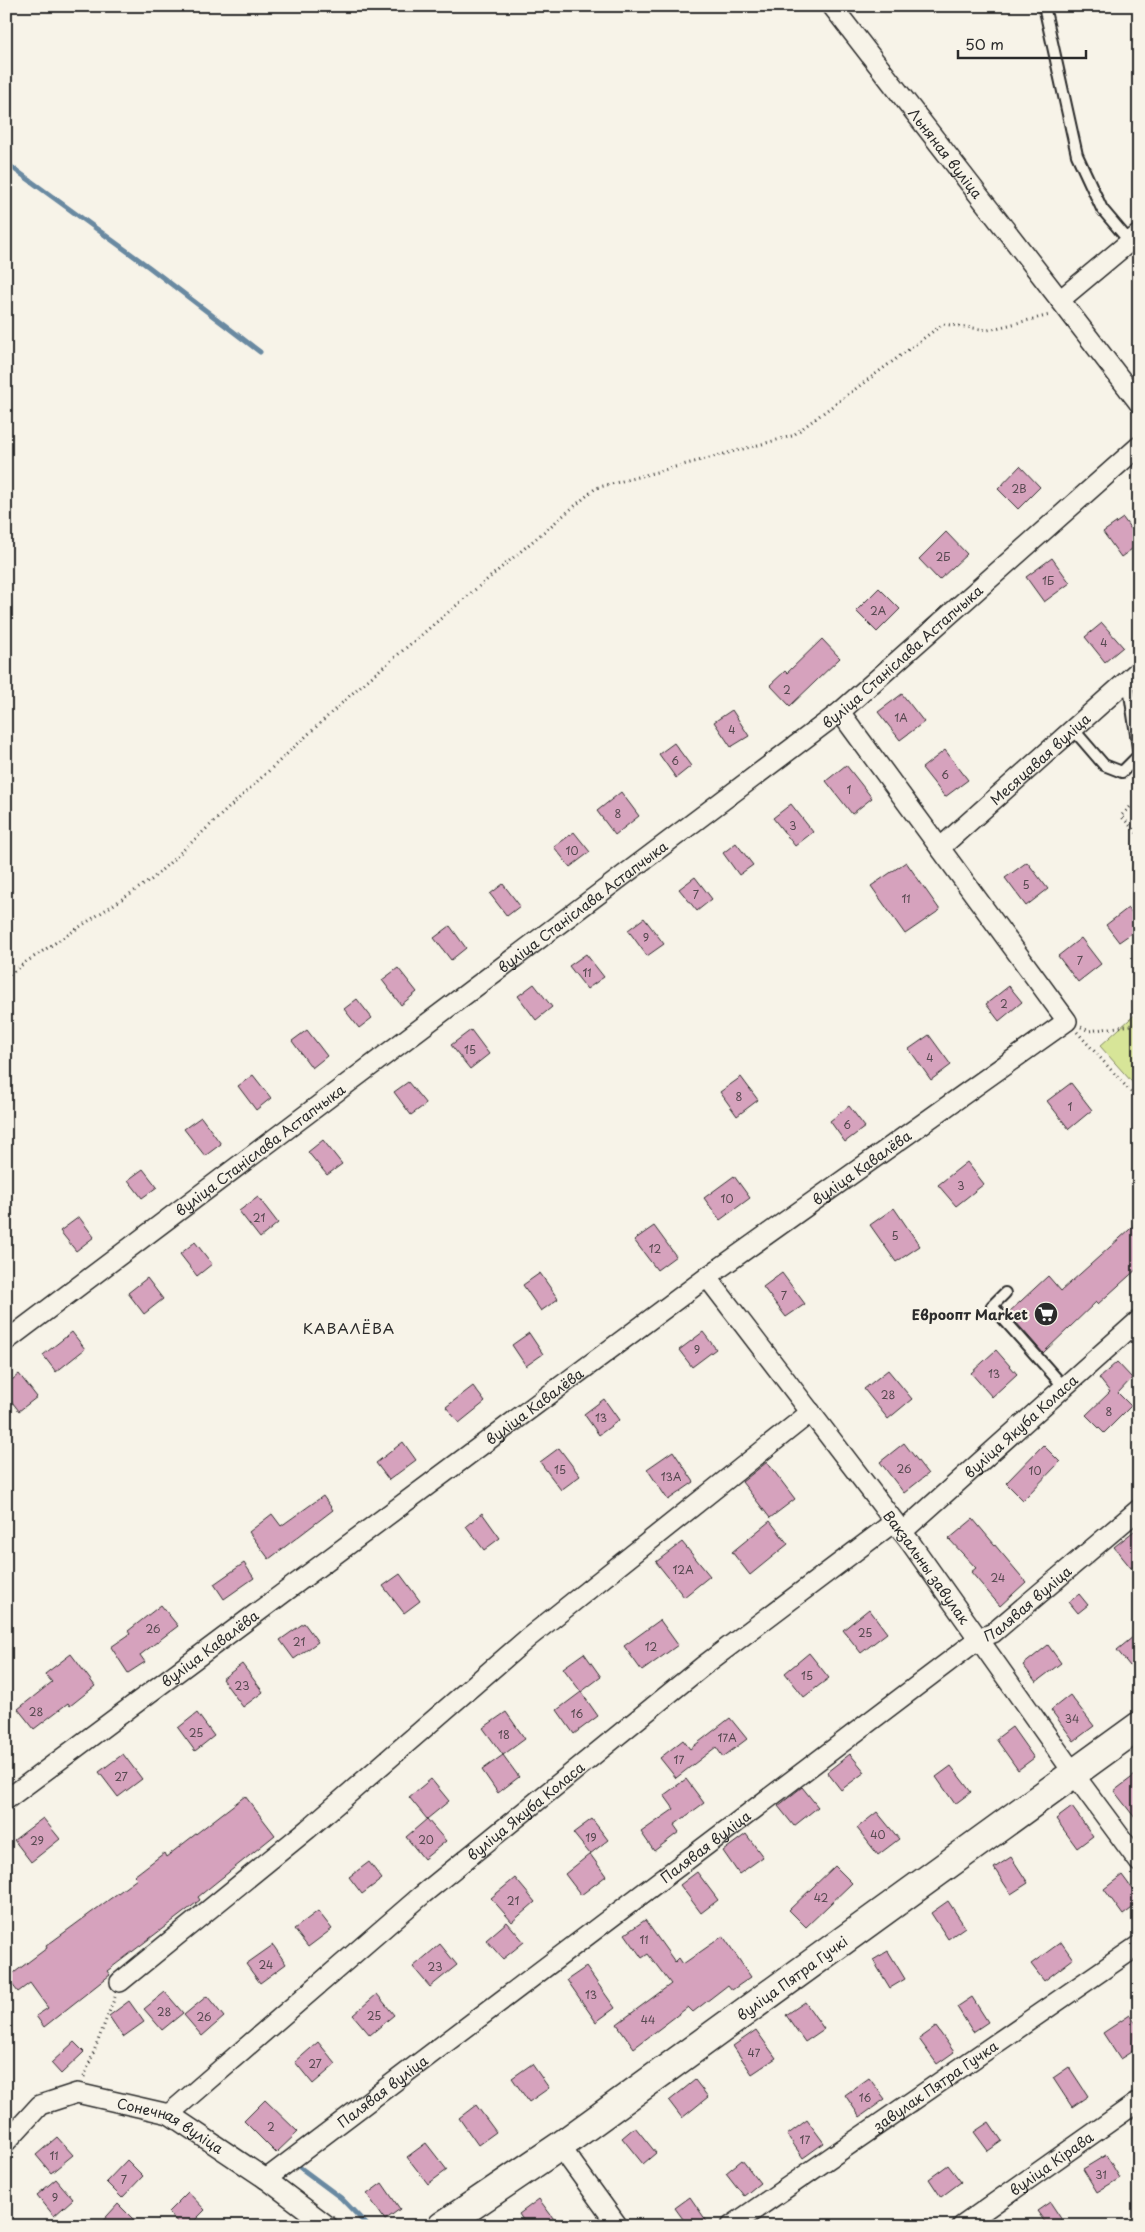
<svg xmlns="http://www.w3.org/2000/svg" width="1145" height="2232" font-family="'Playpen Sans',sans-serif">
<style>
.green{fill:#d7e598;stroke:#818862}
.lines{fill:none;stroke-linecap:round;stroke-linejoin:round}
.stream{stroke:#6989a1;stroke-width:5}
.building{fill:#d6a2bd;stroke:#2b2b2b}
.lane-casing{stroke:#2b2b2b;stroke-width:14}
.street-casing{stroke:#2b2b2b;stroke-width:22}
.secondary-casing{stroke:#2b2b2b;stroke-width:31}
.path{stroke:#2b2b2b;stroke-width:3;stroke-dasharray:1 4;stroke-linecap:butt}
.lane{stroke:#f7f3e8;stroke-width:10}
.street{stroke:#f7f3e8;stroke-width:19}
.secondary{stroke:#f7f3e8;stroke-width:28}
.labels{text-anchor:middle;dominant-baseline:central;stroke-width:4.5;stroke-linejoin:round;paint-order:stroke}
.number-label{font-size:11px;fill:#564950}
.street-label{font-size:14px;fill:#2b2b2b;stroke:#f7f3e8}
.poi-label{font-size:14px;font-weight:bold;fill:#2b2b2b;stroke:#f7f3e8;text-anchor:end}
.neighbourhood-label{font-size:15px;letter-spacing:1px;fill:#2b2b2b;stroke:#f7f3e8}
</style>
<rect width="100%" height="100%" fill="#f7f3e8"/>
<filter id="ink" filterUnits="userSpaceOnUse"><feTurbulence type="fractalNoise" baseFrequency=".02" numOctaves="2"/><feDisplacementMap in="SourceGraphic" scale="10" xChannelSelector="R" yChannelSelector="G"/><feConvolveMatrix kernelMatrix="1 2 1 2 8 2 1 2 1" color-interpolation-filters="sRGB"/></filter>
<g filter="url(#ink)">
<!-- green -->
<path class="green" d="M1139,1011v79l-39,-44z"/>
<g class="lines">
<!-- stream -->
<path class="stream" d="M6,163l143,104 111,85
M298,2166l43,32 27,28"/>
</g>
<!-- building -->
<path class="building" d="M1020,466l20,21 -22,22 -20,-20z
M1123,518l16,22v4l-18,13 -18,-25z
M946,532l21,22 -28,26 -20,-21z
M1052,558l18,25 -26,19 -18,-25z
M879,588l21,21 -23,23 -21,-21z
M1102,623l21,24 -18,15 -20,-25z
M822,639l18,19 -50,48 -20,-21 15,-14 2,2z
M902,694l22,28 -24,18 -22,-28z
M732,710l17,26 -18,11 -17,-25z
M674,743l17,23 -15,12 -17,-24z
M945,750l23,30 -23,17 -23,-29z
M846,765l26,33 -20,16 -26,-33z
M621,792l18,24 -24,19 -18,-24z
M791,804l22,28 -18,14 -22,-28z
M574,832l16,20 -20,15 -16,-20z
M736,843l17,22 -14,10 -16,-22z
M906,862l34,48 -35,24 -34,-48z
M1027,862l21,27 -22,17 -21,-28z
M695,877l17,22 -15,12 -18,-22z
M503,884l17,22 -13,10 -17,-22z
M1128,908l11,13v7l-20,14 -13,-17z
M644,918l20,26 -17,12 -19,-26z
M450,926l16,22 -15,12 -17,-22z
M1081,938l20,26 -23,18 -20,-26z
M586,954l18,23 -17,12 -18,-23z
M398,968l19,24 -16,13 -19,-25z
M534,984l18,23 -16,13 -18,-24z
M1009,986l13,16 -23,19 -13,-17z
M357,999l15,19 -13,10 -15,-19z
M307,1030l20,26 -15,12 -20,-27z
M471,1030l18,24 -19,15 -19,-24z
M929,1035l22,30 -20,15 -22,-31z
M253,1075l18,23 -15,12 -18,-24z
M741,1077l17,23 -21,16 -17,-24z
M408,1082l18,22 -15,11 -17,-23z
M1071,1083l21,27 -23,19 -22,-28z
M849,1106l16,21 -20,15 -15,-21z
M201,1117l20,27 -16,12 -21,-27z
M323,1140l19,24 -15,11 -19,-23z
M967,1162l17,22 -28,22 -18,-21z
M143,1169l14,18 -15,11 -14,-18z
M734,1176l16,22 -30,22 -16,-22z
M258,1197l20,26 -18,15 -21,-27z
M894,1208l26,38 -24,16 -26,-37z
M79,1217l15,20 -18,14 -16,-20z
M1139,1221v46l-41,37 -2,-2 -53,51 -35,-40 40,-37 13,15z
M654,1226l22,30 -19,14 -23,-30z
M195,1242l17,22 -15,12 -17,-22z
M540,1273l18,26 -17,12 -18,-26z
M782,1273l23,31 -19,13 -23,-30z
M147,1278l16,21 -19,15 -16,-21z
M72,1332l13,17 -29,23 -13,-17z
M703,1332l13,17 -24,18 -13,-17z
M529,1333l14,21 -17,12 -14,-21z
M996,1350l21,24 -25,23 -21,-24z
M1117,1362l15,16 -14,15 13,13 -27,27 -18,-18 24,-23 -11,-14z
M888,1370l24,29 -24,20 -24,-30z
M19,1374l18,23 -18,14 -13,-17v-9z
M473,1386l12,16 -26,21 -13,-16z
M604,1399l15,21 -20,15 -15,-21z
M403,1442l13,18 -27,20 -13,-17z
M904,1443l24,31 -24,19 -24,-31z
M1043,1445l17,17 -37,38 -17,-17z
M559,1448l21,28 -19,14 -21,-28z
M673,1451l21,31 -26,18 -21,-31z
M767,1462l28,37 -25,19 -28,-36z
M323,1496l10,14 -64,49 -20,-27 23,-18 9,12z
M482,1513l18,25 -16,12 -18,-24z
M973,1519l53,63 -26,24 -29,-34 5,-4 -27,-29z
M770,1521l18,23 -38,31 -18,-23z
M1139,1527v35l-8,6 -17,-21z
M682,1542l28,34 -26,21 -28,-35z
M244,1563l10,15 -30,21 -10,-15z
M400,1574l20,27 -16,12 -21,-27z
M1079,1594l9,11 -10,8 -9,-11z
M161,1605l17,21 -38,29 5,7 -17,11 -17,-26 19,-13 -2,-3z
M869,1609l18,24 -26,20 -18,-23z
M660,1620l18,25 -36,26 -18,-25z
M304,1623l14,19 -24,17 -14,-19z
M1139,1632v45l-22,-27z
M1048,1645l13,18 -25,19 -13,-17z
M584,1653l17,24 -20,15 -18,-24z
M809,1653l20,25 -25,19 -19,-24z
M71,1654l24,32 -25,20 -2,-3 -34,26 -16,-20 34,-27 -7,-8z
M242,1664l21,28 -20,15 -21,-28z
M581,1692l17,24 -24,18 -17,-24z
M1070,1695l24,31 -20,15 -23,-31z
M506,1712l19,27 -22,16 -20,-27z
M197,1713l17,23 -19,15 -17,-23z
M730,1718l17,21 -24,18 -7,-10 -40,31 -16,-20 23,-18 7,9z
M1012,1727l22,31 -16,12 -22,-31z
M123,1754l19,25 -24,18 -19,-25z
M850,1754l15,18 -24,18 -14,-18z
M503,1755l16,22 -21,16 -16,-23z
M951,1766l20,26 -16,12 -19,-27z
M1139,1772v51l-25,-32z
M431,1779l18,22 -22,18 -18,-22z
M686,1779l18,24 -30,22 5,7 -25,19 -13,-19 33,-23 -10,-14z
M802,1787l16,20 -24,19 -16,-20z
M245,1796l30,39 -77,62 2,3 -93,71 3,4 -66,52 -8,-11 12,-8 -18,-25 -12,9 -11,-14 40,-30 -1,-2 91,-67 -3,-3 30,-23 2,4z
M1072,1807l21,29 -16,12 -21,-29z
M877,1812l22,27 -21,16 -21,-27z
M43,1818l17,21 -29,23 -17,-22z
M427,1819l19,22 -22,18 -18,-22z
M592,1819l16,21 -18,14 -17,-21z
M746,1834l17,23 -24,17 -16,-23z
M590,1854l16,22 -25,19 -16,-21z
M1011,1857l17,26 -17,11 -17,-26z
M369,1862l13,17 -20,15 -13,-17z
M835,1866l17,17 -46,44 -17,-17z
M697,1872l21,28 -17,13 -21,-28z
M1122,1875l17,23v5l-16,12 -19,-26z
M515,1878l20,24 -23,20 -21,-24z
M948,1901l17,26 -17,12 -17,-26z
M318,1911l14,18 -24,18 -14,-18z
M645,1920l30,42 4,-4 4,6 40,-28 28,41 -19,13 -4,-5 -35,27 -5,-5 -54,41 -17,-24 54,-40 -23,-30 -6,4 -17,-24z
M507,1922l17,20 -21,17 -17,-19z
M1061,1942l12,17 -29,22 -13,-17z
M440,1944l17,21 -27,22 -17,-20z
M273,1945l13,19 -26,19 -14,-19z
M888,1951l17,28 -15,9 -17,-28z
M586,1967l29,41 -19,14 -29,-42z
M165,1992l18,21 -21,17 -18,-21z
M377,1994l17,21 -24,20 -17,-20z
M207,1996l17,21 -22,19 -18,-21z
M972,1997l16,25 -15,10 -16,-25z
M129,2001l15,21 -21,15 -14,-21z
M805,2002l19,27 -19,13 -19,-27z
M1130,2015l9,13v19l-19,12 -17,-26z
M936,2027l18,25 -17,12 -18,-25z
M756,2030l20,28 -24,16 -19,-28z
M74,2042l10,10 -23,22 -10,-11z
M318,2042l18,22 -23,20 -18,-22z
M532,2064l17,24 -20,14 -17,-24z
M1069,2067l19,29 -16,11 -19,-29z
M869,2078l16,21 -25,18 -15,-22z
M695,2080l13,17 -26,21 -13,-17z
M265,2100l33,32 -22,21 -32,-32z
M476,2105l20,27 -18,13 -19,-27z
M807,2120l17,23 -21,15 -16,-23z
M989,2122l13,19 -14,10 -14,-19z
M635,2127l21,26 -13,11 -21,-26z
M57,2137l16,18 -22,18 -15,-18z
M426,2143l21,27 -19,14 -21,-27z
M1106,2155l14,23 -23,14 -14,-23z
M127,2160l16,16 -21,22 -16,-16z
M742,2160l18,23 -16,13 -18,-23z
M948,2165l13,17 -20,15 -12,-18z
M56,2179l17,20 -19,17 -17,-21z
M382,2183l18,26 -15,11 -18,-26z
M188,2192l17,18 -16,16h-8l-13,-14z
M690,2197l20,29h-22l-13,-18z
M539,2199l20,27h-32l-8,-12z
M1050,2202l16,24h-18l-11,-15z
M118,2204l22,22h-42z"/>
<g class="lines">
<!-- lane casing -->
<g class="lane-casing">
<path id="lane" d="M1044,6l33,149 25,54 27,32
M1073,729l31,36 18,7 17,-17 -11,-75
M1005,1293l-13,13 72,81"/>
</g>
<!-- street casing -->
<g class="street-casing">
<g id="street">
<path id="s1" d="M832,6l228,294"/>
<path d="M1139,234l-79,66 79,103"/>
<path id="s2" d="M940,848l199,-178"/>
<path id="s3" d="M707,1277l203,265 172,243 57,77"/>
<path id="s4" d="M6,1341l834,-629 299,-266"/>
<path id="s5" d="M902,1532l237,-212"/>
<path id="s6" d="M6,1800l701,-523 360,-256 -227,-309"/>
<path d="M120,1982l188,-153 220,-191 283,-226"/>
<path id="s7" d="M169,2114l253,-219 281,-229 191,-144"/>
<path id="s8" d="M6,2142l34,-37 37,-12 92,21 97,65 62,47"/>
<path d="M560,2146l58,80"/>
<path id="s9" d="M266,2179l714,-541 13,-5 146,-124"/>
<path id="s10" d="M731,2226l408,-281"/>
<path id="s11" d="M962,2226l177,-125"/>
</g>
</g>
<!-- secondary casing -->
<g class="secondary-casing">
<g id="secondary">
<path id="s12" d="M442,2226l118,-80 579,-420"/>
</g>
</g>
<!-- path -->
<path class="path" d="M1130,807l-9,9 18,19
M6,978l17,-14 128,-84 206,-191 239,-201 196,-52 151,-112 45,6 62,-15
M1081,1027l8,4 50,-7
M1077,1032l62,69
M84,2077l31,-80"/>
<!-- lane -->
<use href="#lane" class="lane"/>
<!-- street -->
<use href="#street" class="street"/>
<!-- secondary -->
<use href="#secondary" class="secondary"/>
</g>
</g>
<!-- icons -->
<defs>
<g id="supermarket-disc" transform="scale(1.25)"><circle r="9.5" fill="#2b2b2b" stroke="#f7f3e8"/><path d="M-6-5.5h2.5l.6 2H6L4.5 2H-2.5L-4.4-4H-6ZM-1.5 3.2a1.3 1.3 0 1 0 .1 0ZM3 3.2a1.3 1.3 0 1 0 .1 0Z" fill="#fff"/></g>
</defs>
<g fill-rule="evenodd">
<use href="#supermarket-disc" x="1046" y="1314"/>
</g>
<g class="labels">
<!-- number labels -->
<g class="number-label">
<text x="1019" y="488">2В</text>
<text x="943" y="556">2Б</text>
<text x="1048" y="580">1Б</text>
<text x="878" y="610">2А</text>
<text x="1104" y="642">4</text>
<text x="787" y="689">2</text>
<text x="901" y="717">1А</text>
<text x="732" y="729">4</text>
<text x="675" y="760">6</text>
<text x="945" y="774">6</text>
<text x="849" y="789">1</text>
<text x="618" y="813">8</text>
<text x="793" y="825">3</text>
<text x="572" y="850">10</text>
<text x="1026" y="884">5</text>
<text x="696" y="894">7</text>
<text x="906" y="898">11</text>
<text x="646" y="937">9</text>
<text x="1080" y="960">7</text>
<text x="587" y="972">11</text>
<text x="1004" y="1003">2</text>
<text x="470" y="1049">15</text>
<text x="930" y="1057">4</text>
<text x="739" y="1096">8</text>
<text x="1070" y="1106">1</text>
<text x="847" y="1124">6</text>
<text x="961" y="1185">3</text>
<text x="727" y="1198">10</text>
<text x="259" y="1217">21</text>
<text x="895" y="1235">5</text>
<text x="655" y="1248">12</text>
<text x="784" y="1295">7</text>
<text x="697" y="1349">9</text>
<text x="994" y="1373">13</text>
<text x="888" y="1394">28</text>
<text x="1109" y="1411">8</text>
<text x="601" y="1417">13</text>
<text x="904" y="1468">26</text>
<text x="560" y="1469">15</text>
<text x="1035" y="1470">10</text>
<text x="671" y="1476">13А</text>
<text x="683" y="1569">12А</text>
<text x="998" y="1577">24</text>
<text x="153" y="1628">26</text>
<text x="865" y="1632">25</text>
<text x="299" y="1641">21</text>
<text x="651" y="1646">12</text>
<text x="807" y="1675">15</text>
<text x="242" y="1685">23</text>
<text x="36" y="1711">28</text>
<text x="577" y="1713">16</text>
<text x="1072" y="1718">34</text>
<text x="196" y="1732">25</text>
<text x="504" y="1734">18</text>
<text x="727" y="1737">17А</text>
<text x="679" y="1759">17</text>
<text x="121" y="1776">27</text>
<text x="878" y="1834">40</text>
<text x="591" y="1837">19</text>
<text x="426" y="1839">20</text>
<text x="37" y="1840">29</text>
<text x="821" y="1897">42</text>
<text x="513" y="1900">21</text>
<text x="644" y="1939">11</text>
<text x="266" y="1964">24</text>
<text x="435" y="1966">23</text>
<text x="591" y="1994">13</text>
<text x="164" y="2011">28</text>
<text x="374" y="2015">25</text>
<text x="204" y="2016">26</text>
<text x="648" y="2019">44</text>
<text x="754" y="2052">47</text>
<text x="315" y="2063">27</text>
<text x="865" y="2097">16</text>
<text x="271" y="2126">2</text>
<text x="805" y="2139">17</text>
<text x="54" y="2155">11</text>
<text x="1101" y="2174">31</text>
<text x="124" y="2179">7</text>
<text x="55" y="2197">9</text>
</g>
<!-- street labels -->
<g class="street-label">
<text stroke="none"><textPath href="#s1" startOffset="186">Льняная вуліца</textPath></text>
<text stroke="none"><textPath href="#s4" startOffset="1128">вуліца Станіслава Астапчыка</textPath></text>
<text stroke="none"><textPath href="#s2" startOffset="134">Месяцавая вуліца</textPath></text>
<text stroke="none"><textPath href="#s4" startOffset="722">вуліца Станіслава Астапчыка</textPath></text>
<text stroke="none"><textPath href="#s4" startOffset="318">вуліца Станіслава Астапчыка</textPath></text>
<text stroke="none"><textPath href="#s6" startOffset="1064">вуліца Кавалёва</textPath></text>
<text stroke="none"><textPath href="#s6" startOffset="659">вуліца Кавалёва</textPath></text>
<text stroke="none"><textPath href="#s5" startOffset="159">вуліца Якуба Коласа</textPath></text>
<text stroke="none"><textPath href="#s3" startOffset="364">Вакзальны завулак</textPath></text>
<text stroke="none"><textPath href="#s9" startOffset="955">Палявая вуліца</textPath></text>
<text stroke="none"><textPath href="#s6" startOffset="254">вуліца Кавалёва</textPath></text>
<text stroke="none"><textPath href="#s7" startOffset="468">вуліца Якуба Коласа</textPath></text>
<text stroke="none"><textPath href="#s9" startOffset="551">Палявая вуліца</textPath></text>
<text stroke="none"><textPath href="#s12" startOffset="429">вуліца Пятра Гучкі</textPath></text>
<text stroke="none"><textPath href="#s10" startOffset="248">завулак Пятра Гучка</textPath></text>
<text stroke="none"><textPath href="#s9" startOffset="146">Палявая вуліца</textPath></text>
<text stroke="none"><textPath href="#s8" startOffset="189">Сонечная вуліца</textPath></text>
<text stroke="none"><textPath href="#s11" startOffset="109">вуліца Кірава</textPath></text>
</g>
<!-- poi labels -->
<g class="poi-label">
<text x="1028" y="1314">Евроопт Market</text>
</g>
<!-- neighbourhood labels -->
<g class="neighbourhood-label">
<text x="349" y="1327">КАВАЛЁВА</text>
</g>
</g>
<!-- margin -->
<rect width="1145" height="2232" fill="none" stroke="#f7f3e8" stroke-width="25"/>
<rect x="12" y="12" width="1120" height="2207" fill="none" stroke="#2b2b2b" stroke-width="2" filter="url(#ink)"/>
<!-- scale -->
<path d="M958 50v8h128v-8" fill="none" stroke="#2b2b2b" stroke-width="2.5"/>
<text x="965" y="50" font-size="15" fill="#2b2b2b" stroke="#f7f3e8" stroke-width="4" paint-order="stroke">50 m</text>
</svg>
